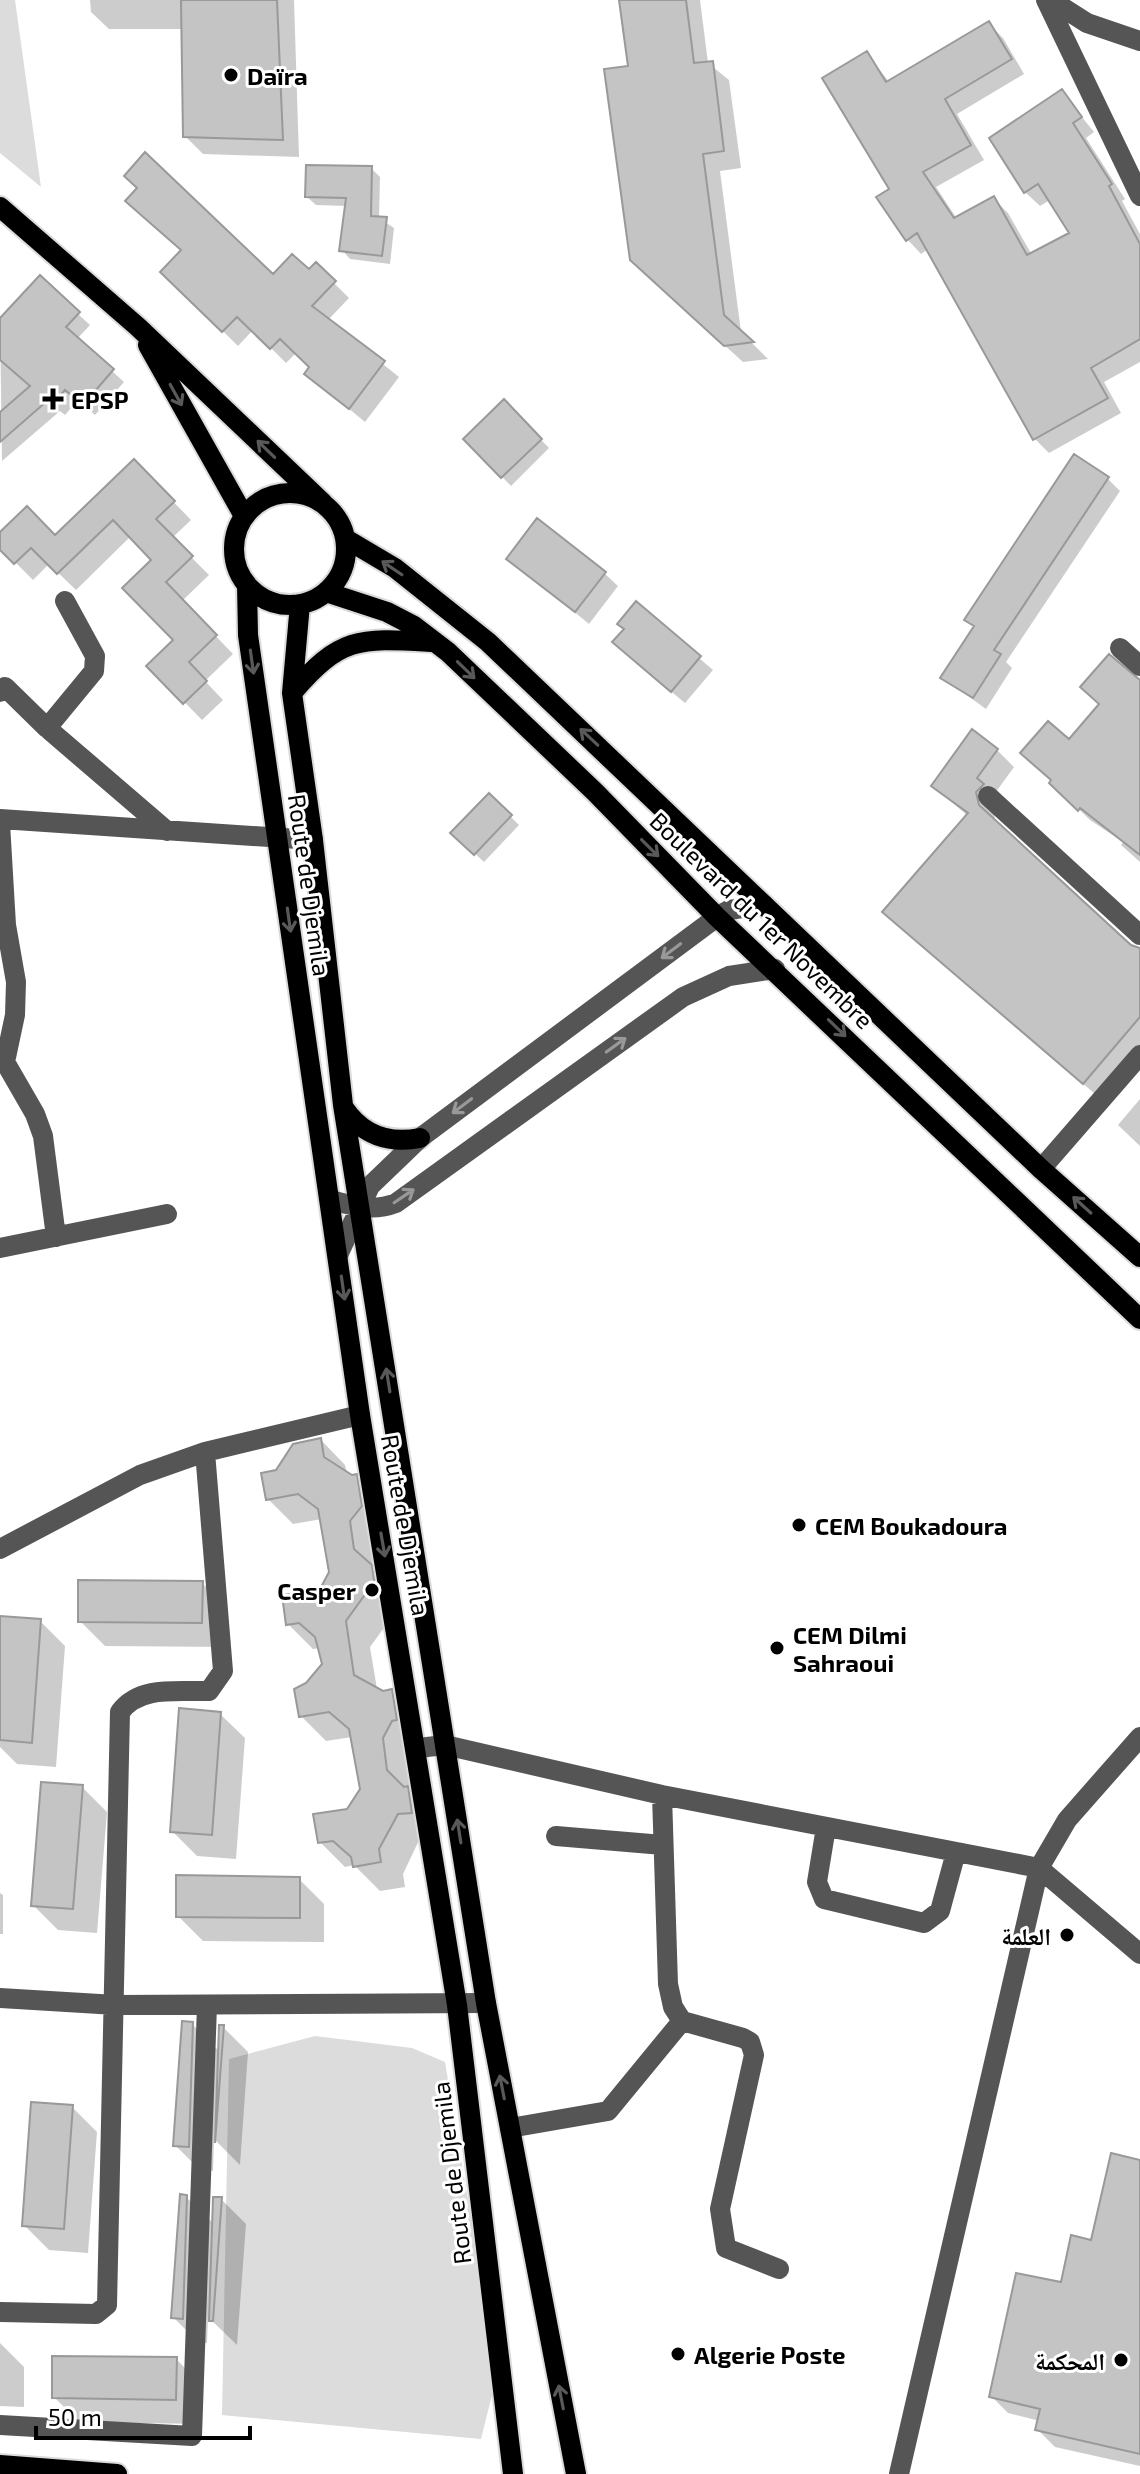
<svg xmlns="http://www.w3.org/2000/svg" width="1140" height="2474" font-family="'Exo 2','Noto Naskh Arabic',sans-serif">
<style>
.green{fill:#dcdcdc}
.shadow{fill:#0003}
.building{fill:#c4c4c4;stroke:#999;stroke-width:2}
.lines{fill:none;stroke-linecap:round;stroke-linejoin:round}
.major-casing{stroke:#dbdbdb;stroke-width:24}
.minor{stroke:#555;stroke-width:20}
.major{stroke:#000;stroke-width:20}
.oneway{stroke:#595959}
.oneway2{stroke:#999}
.poi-dot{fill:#000;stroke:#fff;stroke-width:3}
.labels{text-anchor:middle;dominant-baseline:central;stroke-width:6;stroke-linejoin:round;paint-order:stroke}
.poi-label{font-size:24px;font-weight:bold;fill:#000;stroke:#fff;text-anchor:start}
.street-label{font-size:24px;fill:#000;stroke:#fff}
</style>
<rect width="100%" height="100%" fill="#fff"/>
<!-- green -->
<path class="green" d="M0,0h15l26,187 -41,-34z
M315,2036l97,12 33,14 52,313 -16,64 -259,-24 7,-356z"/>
<!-- shadow -->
<path class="shadow" d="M90,0h204l5,157 -96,-3 -18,-18 -1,-107h-75l-18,-17z
M621,0h79l8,63 21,17 12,88 -21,3 21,161 27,27 -25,3 -94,-85z
M989,24l14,14 21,36 -67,40 27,46 -48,27 21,32 37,-20 14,14 24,42 40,-21 -22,-34 -10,6 -15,-14 36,-101 33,41 -8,6 39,61 -3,2 18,33v128l-36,20 17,31 -72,40 -14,-14 -107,-190 -7,5 -14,-15 -15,-49 -25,-136 23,29z
M371,168l9,9 -1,41 15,10 -4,36 -40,-5 -8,-9 5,-44 -31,-1 -9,-8z
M316,265l33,33 -21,22 71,57 -34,45 -58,-48 5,-6 -16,-15 -10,10 -33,-33 -15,16 -75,-74 110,4 36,-4z
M78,314l12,11 -13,14 47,43 -29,33 -17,-15 -13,15 -5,-4 -58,50 -2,-140z
M504,402l45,46 -38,38 -45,-47z
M134,461l57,59 -19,18 37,37 -27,26 51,53 -28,27 18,19 -21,20 -53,-54 27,-26 -22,-80 -23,-24 -55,54 -27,-26 -16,16 -33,-33v-12l55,2z
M1107,478l13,13 -114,171 6,6 -26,41 -43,-31 32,-50 -8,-9z
M509,558l95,15 14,13 -29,38z
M636,604l77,66 -28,33 -57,-47 -2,-26z
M1140,684v178l-19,-17 2,-3 -33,-22 -35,-34 14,-44z
M997,750l17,17 -21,29 2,26 135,124 10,3v105l-39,45 -199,-170 66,-113 -35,-30z
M489,795l30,30 -35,37 -31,-29z
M1140,1099v47l-22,-21z
M321,1440l24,25 2,9 9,2 25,25 8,120 -19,26 7,42 14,2 25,25 1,30 -10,18 3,28 22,21 -29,61 2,13 -25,4 -26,-26 -9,2 -25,-25 42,-52 -10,-53 -26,4 -25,-25 6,-31 17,-20 -4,-17 -7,1 -25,-25 33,-33 10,-18 -9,-54 -29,5 -25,-25 9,-28z
M202,1583l25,25 -1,39 -121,-1 -25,-25z
M40,1621l25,25 -9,121 -39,-3 -17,-17v-112z
M220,1714l25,24 -9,121 -39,-3 -25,-25z
M82,1787l25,25 -10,121 -39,-3 -25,-25z
M299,1879l25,25v38l-121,-1 -25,-25z
M0,1893l3,2v39h-3z
M192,2024l28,28 3,-25 25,25 -8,113 -26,-26 -1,32 -13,-1 -25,-25z
M72,2107l25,25 -9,121 -39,-3 -25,-25z
M1140,2162v304l-85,-19 -17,-17 2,-9 -32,-8 -17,-17 102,-154z
M186,2197l28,27 7,-25 25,25 -9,121 -29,-28 -1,26 -9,-1 -25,-25z
M0,2343l24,24v40l-24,-1z
M176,2359l25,25v40l-122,-2 -25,-25z"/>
<!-- building -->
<path class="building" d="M181,0h96l6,140 -100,-3z
M619,0h67l8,63 19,-2 11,90 -21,3 21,161 30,27 -30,4 -94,-86 -26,-191 24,-3z
M989,21l23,38 -67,40 26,46 -48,27 31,46 40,-22 33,59 42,-22 -31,-49 -14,9 -35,-55 73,-49 20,28 -9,6 39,61 -3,2 31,58v95l-49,29 17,30 -75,42 -116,-207 -11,8 -30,-44 13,-8 -67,-111 45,-27 19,31z
M145,152l128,122 19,-20 17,15 7,-7 20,19 -24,25 73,55 -36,48 -45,-35 5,-7 -29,-28 -10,10 -33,-32 -15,15 -62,-60 21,-22 -56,-49 12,-13 -13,-12z
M306,165l66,1 -1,50 16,1 -5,39 -43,-5 7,-53 -41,-1z
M40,275l40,37 -14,15 48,42 -31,36 -18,-15 -13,15 -5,-4 -47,41v-30l30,-26 -30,-26v-42z
M504,399l38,40 -41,39 -38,-39z
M1074,454l35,23 -115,173 7,4 -28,44 -33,-20 34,-52 -10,-6z
M134,459l41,42 -19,18 37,37 -27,26 51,53 -28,27 18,19 -24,23 -37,-38 27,-26 -51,-52 29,-28 -38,-40 -56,54 -26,-26 -17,16 -14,-14v-18l27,-26 28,29z
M537,518l69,54 -31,40 -69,-53z
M636,601l65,55 -30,36 -59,-50 12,-13 -7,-5z
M1109,654l31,26v175l-60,-47 -2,3 -29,-28 2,-3 -31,-27 28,-32 21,18 30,-35 -19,-17z
M972,729l26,20 -21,29 7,6 -8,8 3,13 152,140 9,3v69l-57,67 -201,-172 86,-99 -37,-27z
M489,793l23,22 -38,40 -24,-22z
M321,1438l3,19 28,18 5,-1 5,32 -12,15 4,28 18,16 4,30 -12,1 -18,25 8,54 29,16 9,-2 5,31 -5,1 -9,17 4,32 17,17 4,-1 4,27 -14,1 -19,35 2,13 -28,5 -2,-10 -18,-16 -15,2 -5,-29 34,-5 13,-20 -11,-60 -20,-17 -30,5 -5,-28 12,-6 16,-19 -7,-27 -16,-14 -13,2 -4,-30 38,-6 9,-17 -11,-63 -20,-15 -32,6 -5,-27 15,-3 17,-26z
M78,1580l125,1 -1,42 -124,-1z
M0,1616l41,3 -9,124 -32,-3z
M179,1708l42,4 -9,123 -42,-3z
M41,1782l42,3 -10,124 -42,-3z
M176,1875l124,2v41l-124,-1z
M182,2021l11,1 -4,125 -16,-1z
M219,2025h5l-9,118z
M31,2102l42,3 -9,124 -42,-3z
M1111,2153l29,7v294l-105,-24 5,-21 -51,-12 27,-124 45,9 10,-47 20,5z
M180,2194l7,1 -4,124 -12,-1z
M213,2197h9l-9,124h-4z
M52,2356l125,1 -1,43 -124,-2z"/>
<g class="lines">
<!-- major casing -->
<g class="major-casing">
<path id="major" d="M0,207l138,120 185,176
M148,345l96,171
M234 549a56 56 0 1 1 112 0a56 56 0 1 1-112 0Z
M346,539l49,29 93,74 553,527 99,88
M247,585l1,50 112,780 97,590 56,469
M326,592l61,20 27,14 34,26 147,140 122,125 423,402
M300,604l-8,89 21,147 30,265 143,898 90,471
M292,693c49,-58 69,-55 142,-51
M344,1108c18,27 45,36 76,30
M0,2465l117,9"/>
</g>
<!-- minor -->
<path class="minor" d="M1046,0l94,196
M1051,0l36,23 53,18
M1120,648l20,18
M0,692l5,-5 42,41 120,103
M47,728l47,-57 1,-15 -30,-55
M988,796l152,139
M0,819l313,21
M0,823l6,102 10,57 -1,33 -10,47 30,52 8,22 13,101
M1041,1169l99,-114
M331,1200c22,6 42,12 65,3l287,-206 46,-21 46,-7
M0,1248l167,-34
M338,1255l32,-69 50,-48 297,-221 12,-7 35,-5
M0,1549l140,-74 65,-23
M418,1748l27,-3 217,50 377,73 28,-48 73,-83
M662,1795l6,189 5,23 9,14 61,17 7,4 4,13 -34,154 6,39 53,21
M826,1827l-9,55 7,17 100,24 16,-12 16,-59
M556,1836l107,9
M0,1998l116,7 370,-2
M510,2128l98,-17 74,-90
M0,2312l96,2 11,-9 13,-593c20,-27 58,-20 89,-21l14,-20 -18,-219 155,-37
M0,2425l192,11 15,-431
M899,2474l140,-606 101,86"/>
<!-- major -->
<use href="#major" class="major"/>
</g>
<!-- one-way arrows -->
<defs><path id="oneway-shaft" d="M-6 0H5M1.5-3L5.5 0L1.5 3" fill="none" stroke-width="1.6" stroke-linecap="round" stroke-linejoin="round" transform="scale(2)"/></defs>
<g class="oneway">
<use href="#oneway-shaft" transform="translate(176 395) rotate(61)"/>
<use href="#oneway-shaft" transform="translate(266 449) rotate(-136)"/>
<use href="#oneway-shaft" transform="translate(392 568) rotate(-146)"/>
<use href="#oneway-shaft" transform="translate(252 662) rotate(82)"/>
<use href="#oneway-shaft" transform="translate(466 670) rotate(44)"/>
<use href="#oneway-shaft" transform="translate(589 737) rotate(-137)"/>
<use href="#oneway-shaft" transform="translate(650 848) rotate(45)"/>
<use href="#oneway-shaft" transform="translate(289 920) rotate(82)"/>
<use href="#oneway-shaft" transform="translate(837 1028) rotate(44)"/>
<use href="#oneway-shaft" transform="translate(1082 1205) rotate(-138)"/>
<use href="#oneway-shaft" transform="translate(343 1288) rotate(82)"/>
<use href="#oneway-shaft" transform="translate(388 1380) rotate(-99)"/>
<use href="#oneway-shaft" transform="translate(383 1545) rotate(80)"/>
<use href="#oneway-shaft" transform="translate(459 1831) rotate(-99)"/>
<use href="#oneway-shaft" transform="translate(502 2087) rotate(-101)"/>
<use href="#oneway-shaft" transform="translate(561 2397) rotate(-101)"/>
</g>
<g class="oneway2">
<use href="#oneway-shaft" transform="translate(671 951) rotate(143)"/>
<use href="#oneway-shaft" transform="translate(616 1045) rotate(-36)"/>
<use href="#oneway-shaft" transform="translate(462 1106) rotate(143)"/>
<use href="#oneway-shaft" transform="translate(404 1196) rotate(-34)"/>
</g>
<!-- markers -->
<g class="poi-dot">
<circle cx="231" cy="75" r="8"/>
<path d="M49 387h8v8h8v8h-8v8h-8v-8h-8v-8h8z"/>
<circle cx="799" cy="1525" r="8"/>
<circle cx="372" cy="1590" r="8"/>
<circle cx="777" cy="1648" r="8"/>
<circle cx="1067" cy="1935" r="8"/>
<circle cx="678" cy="2354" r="8"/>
<circle cx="1121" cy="2360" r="8"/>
</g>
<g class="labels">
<!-- poi labels -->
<g class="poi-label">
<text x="247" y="75">Daïra</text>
<text x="71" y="399">EPSP</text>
<text x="815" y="1525">CEM Boukadoura</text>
<text x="356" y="1590" text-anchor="end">Casper</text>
<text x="793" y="1634">CEM Dilmi<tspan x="793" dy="28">Sahraoui</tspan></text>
<text x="1051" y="1935" text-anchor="end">العلمة</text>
<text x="694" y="2354">Algerie Poste</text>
<text x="1105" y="2360" text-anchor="end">المحكمة</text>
</g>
<!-- street labels -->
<g class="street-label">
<text transform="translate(310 885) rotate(82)">Route de Djemila</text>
<text transform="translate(762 920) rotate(44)">Boulevard du 1er Novembre</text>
<text transform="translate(406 1525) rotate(80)">Route de Djemila</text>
<text transform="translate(451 2173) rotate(-97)">Route de Djemila</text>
</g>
</g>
<!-- scale -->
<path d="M36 2426v12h214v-12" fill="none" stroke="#000000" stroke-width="4"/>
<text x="48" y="2426" font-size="24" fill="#000000" stroke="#ffffff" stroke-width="6" paint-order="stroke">50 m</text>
</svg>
